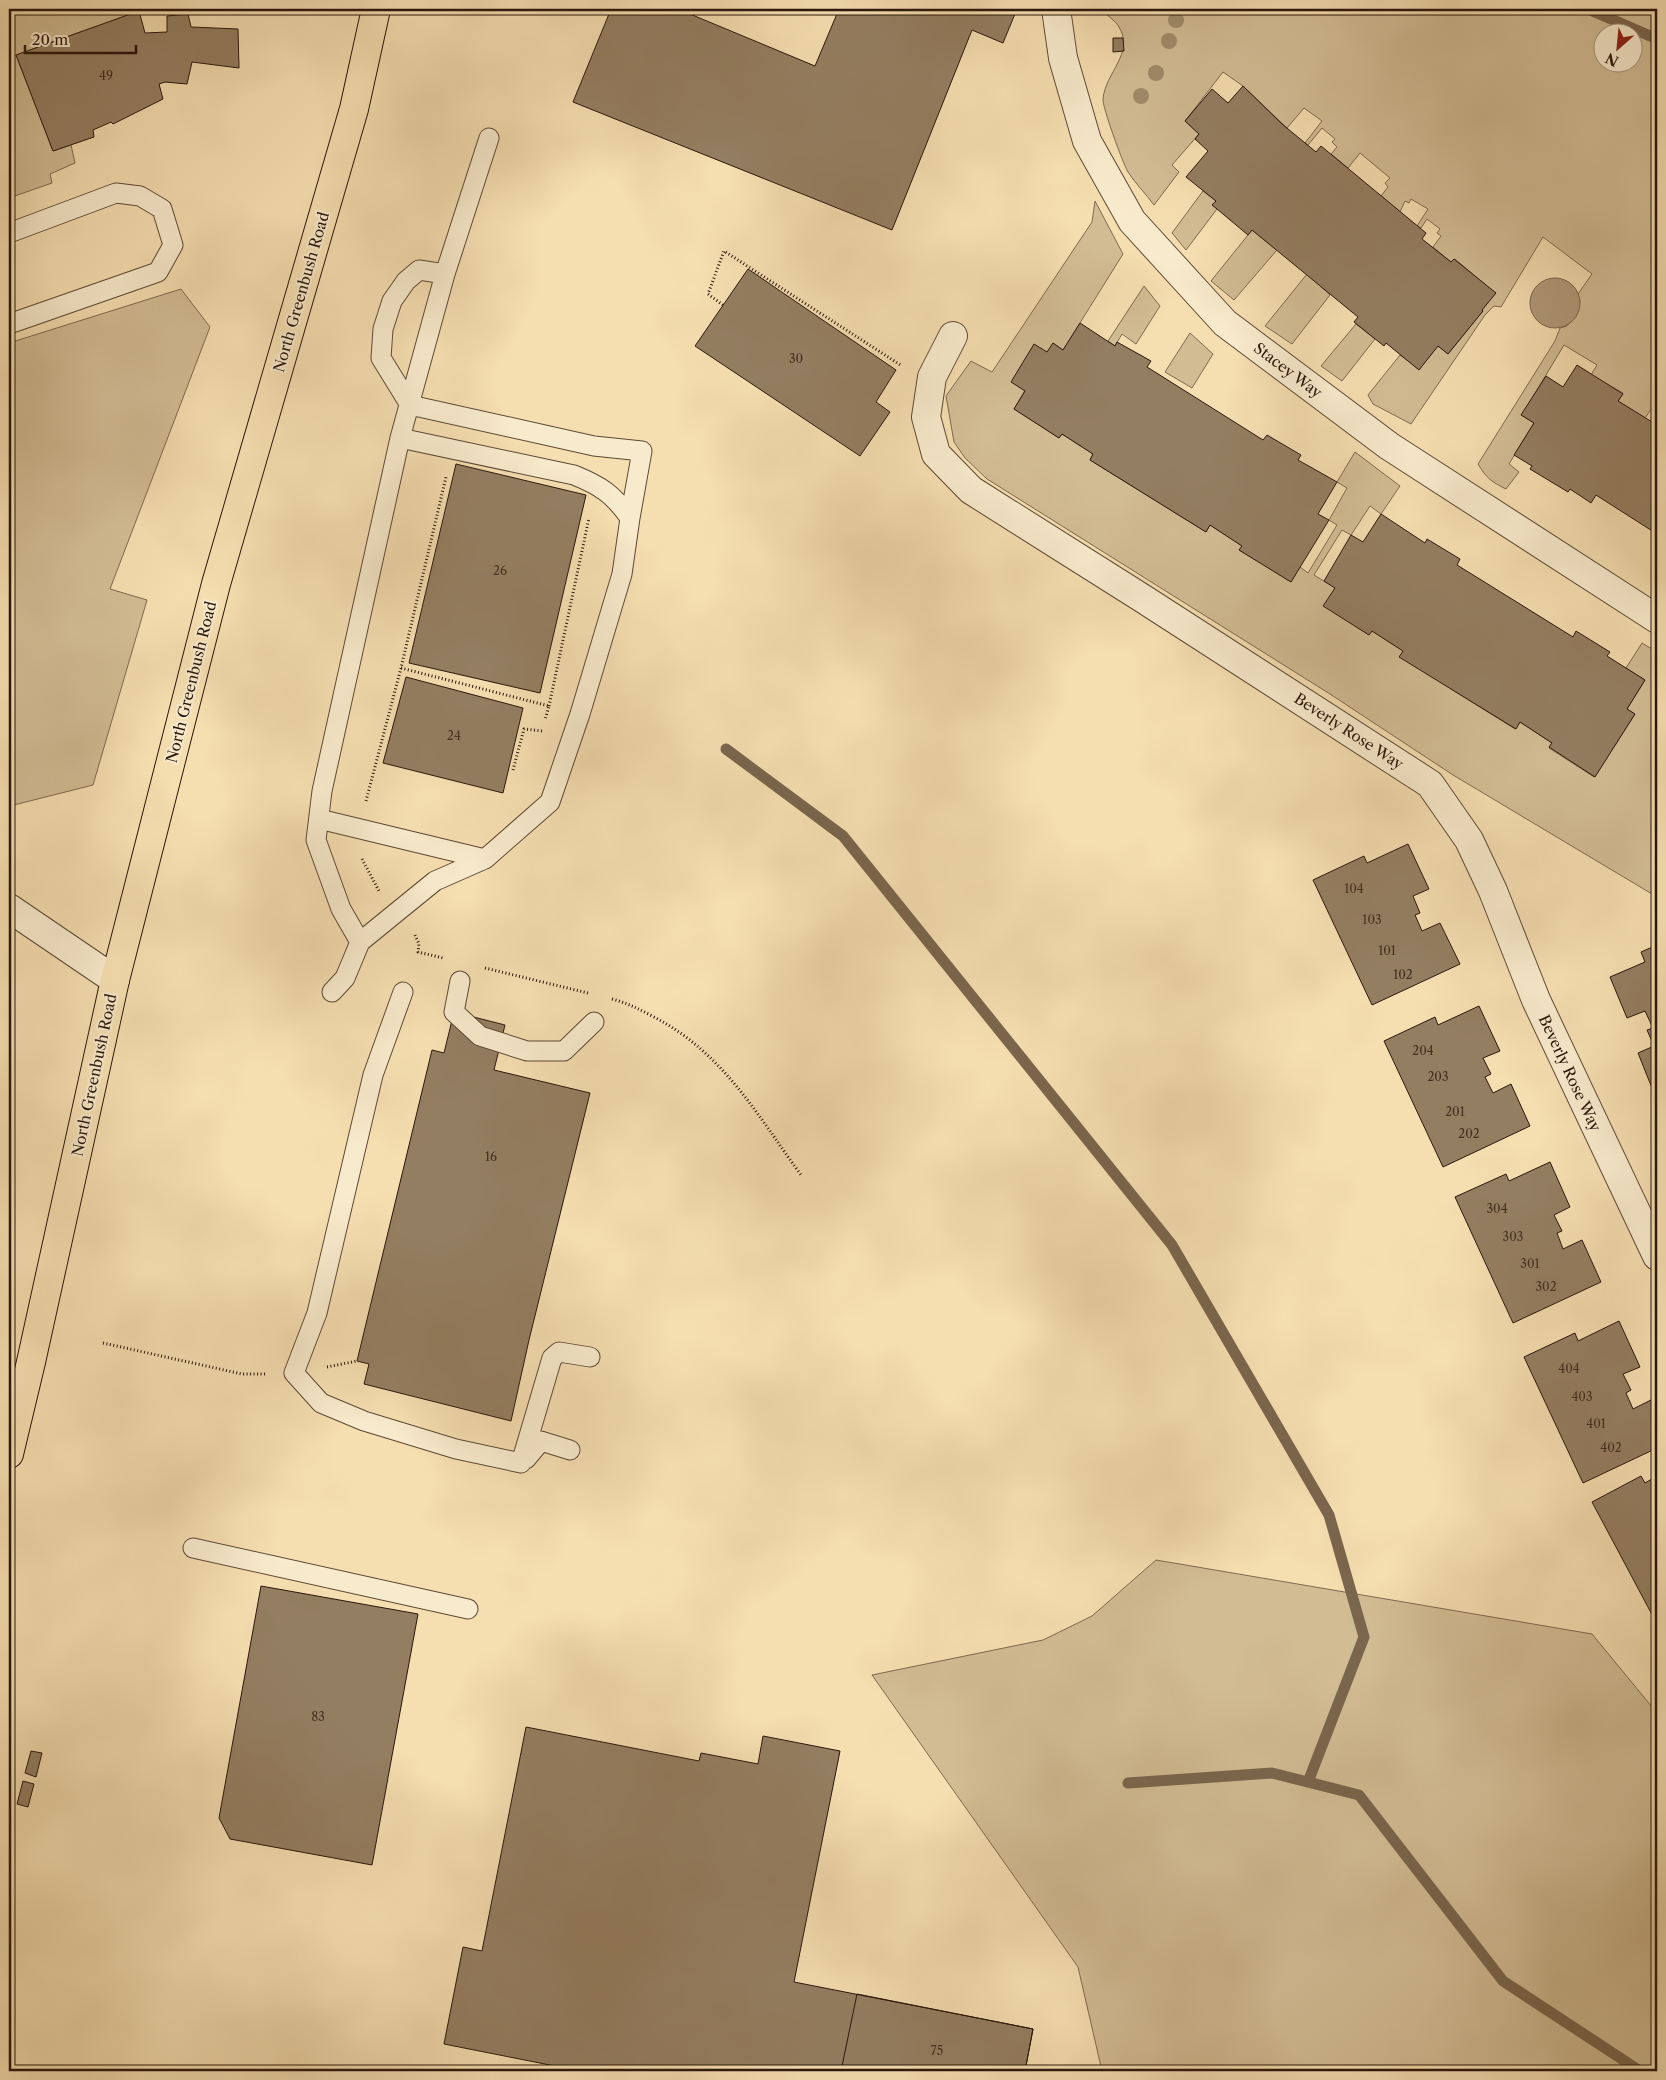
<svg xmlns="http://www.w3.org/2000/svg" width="1666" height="2080" font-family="'Libre Caslon Text',serif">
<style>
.green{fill:#d2bc94;stroke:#7e6a50;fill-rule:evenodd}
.water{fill:#b09a78;stroke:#7a664d}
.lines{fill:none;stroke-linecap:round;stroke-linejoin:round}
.stream{stroke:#7a664d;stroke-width:11}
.building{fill:#947e61;stroke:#2a170c}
.service-casing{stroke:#5d4935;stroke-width:21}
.minor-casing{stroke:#5d4935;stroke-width:30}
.primary-casing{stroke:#2a170c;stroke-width:30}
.path{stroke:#2a170c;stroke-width:3;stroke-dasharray:1 2.5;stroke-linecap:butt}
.service{stroke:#f8eacc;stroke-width:19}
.minor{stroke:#f8eacc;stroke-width:28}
.primary{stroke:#f5deb0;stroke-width:28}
.tree{fill:#a18c6c}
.labels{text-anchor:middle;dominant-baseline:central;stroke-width:4;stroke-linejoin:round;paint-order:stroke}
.number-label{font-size:12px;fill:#443121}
.street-label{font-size:15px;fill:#2a170c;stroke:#f8eacc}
</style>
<rect width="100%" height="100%" fill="#f5deb0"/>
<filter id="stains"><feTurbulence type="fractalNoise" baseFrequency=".004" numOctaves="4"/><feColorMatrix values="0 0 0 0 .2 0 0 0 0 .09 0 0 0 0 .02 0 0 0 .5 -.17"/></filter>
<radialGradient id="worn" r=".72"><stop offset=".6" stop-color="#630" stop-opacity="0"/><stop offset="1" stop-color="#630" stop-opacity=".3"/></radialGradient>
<!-- green -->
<path class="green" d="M9,9h129l1,2 -123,44 37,96 18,-6 4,18 -25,11 2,9 -43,15z
M1100,9h557v392l-12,17 -27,-17 5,-8 -32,-18 6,-10 -33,-20 -42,70 12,8 -25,41 10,8 -13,17c-14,-7 -20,-11 -28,-25l77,-123 5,-13 7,-2 13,-24 -2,-8 14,-20 -49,-37 -42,70 -7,-1 -9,9 -74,109 -38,-20 -5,-9 32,-40 19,14 19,-23 10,8 35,-43 -1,-1 13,-17 -40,-34 -4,3 -18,-15 8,-11 -4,-3 3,-4 -13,-10 -6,9 -4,-2 11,-17 -17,-10 -2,4 -4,-2 -5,11 -19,-16 7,-9 -3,-4 5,-5 -30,-25 -12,15 -17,-14 6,-7 -5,-5 3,-3 -13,-11 -14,17 -3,-2 17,-22 -18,-13 -17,20 -44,-42 -20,-14 -38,49 14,13 -27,31 7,7 -25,33c-8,-11 -19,-22 -26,-33 -5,-8 -26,-66 -25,-73 2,-26 32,-46 16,-72 -3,-6 -14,-13 -19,-18zM1604,32h30v30h-30z
M1203,191l13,10 -3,4 4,4 -31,41 -14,-17z
M1095,201l28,53 -60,96 -10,-7 -39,66 45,29 3,-4 31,20 -3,6 116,72 4,-7 32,21 -3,4 52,32 9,-15 8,6 29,-48 -8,-5 18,-32 -10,-6 18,-30 45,34 -19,28 -11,-8 -19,29 -9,-5 -28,45 21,13 -11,18 45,29 3,-4 31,20 40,33 72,45 5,-7 32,21 -3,5 45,29 41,-63 -8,-5 18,-29 -19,-12 16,-25 15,9v245l-204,-122 -123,-81 -343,-215 -22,-21 -11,-16 -8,-46 25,-35 21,11 100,-150z
M1252,230l25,20 -43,50 -23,-19z
M1307,274l23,21 -38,49 -27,-18z
M1144,286l16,20 -24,38 -14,-10 -7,12 -7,-5z
M181,289l29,38 -100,262 37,11 -54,185 -79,20 -5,-4v-458z
M1356,324l19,15 -33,42 -21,-15z
M1190,333l23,21 -21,34 -27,-16z
M1156,1560l436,74 65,79v358h-555l-24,-104 -206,-292 171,-35 49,-24z"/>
<!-- water -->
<path class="water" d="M1530 303a25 25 0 1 1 50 0a25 25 0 1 1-50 0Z"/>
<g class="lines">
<!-- stream -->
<path class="stream" d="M1588,9l69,30
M726,749l117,87 329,409 157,270 35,122 -56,145
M1128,1783l144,-10 87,22 144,186 137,90"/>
</g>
<!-- building -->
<path class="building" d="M611,9h67l137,57 24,-57h178l-14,34 -31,-13 -80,200 -319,-128z
M139,11l6,22 22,-1v-16l21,-2 3,13 47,2 1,39 -47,-6 -5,22 -22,-2 -6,2 4,15 -50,25 -2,-2 -18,8 1,7 -41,14 -37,-96z
M1113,38h10l1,13 -11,1z
M1243,86l39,38 34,28 5,-6 105,87 -4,6 29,23 3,-3 42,34 -14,17 1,1 -35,43 -10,-8 -19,24 -33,-27 -2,3 -30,-24 4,-5 -106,-87 -4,5 -31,-26 -5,-4 4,-4 -30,-24 22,-26 -13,-12 4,-5 -14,-13 27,-32 16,14z
M748,269l148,101 -20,32 14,10 -30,44 -165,-110z
M1080,323l35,23 2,-4 34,19 -4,6 116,73 4,-5 34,20 -3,5 39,22 -19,32 11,6 -38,62 -52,-32 3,-4 -32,-21 -4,7 -116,-72 3,-6 -31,-20 -3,4 -45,-29 11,-18 -14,-9 23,-38 13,8 6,-9 10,7z
M1577,365l46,29 -5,7 39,24v109l-61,-39 -5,8 -21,-14 -2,3 -38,-23 2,-3 -18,-11 20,-32 -13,-8 25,-39 17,11z
M456,464l130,31 -46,198 -131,-30z
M1381,514l44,29 2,-4 33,20 -3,6 116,72 3,-6 34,21 -3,4 38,24 -18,29 8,5 -40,63 -46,-30 3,-4 -32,-21 -4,7 -117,-72 4,-6 -31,-20 -3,4 -46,-29 12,-18 -11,-7 27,-46 12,7z
M406,677l117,31 -20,85 -120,-30z
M1408,844l21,45 -16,7 7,17 -5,2 7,16 18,-8 20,41 -88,41 -59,-125 51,-24 3,7z
M1657,945v153h-1l-18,-45 16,-7 -7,-16 6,-2 -8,-17 -18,7 -17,-41 35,-15 -4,-10z
M1479,1006l21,45 -17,7 8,16 -6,3 8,16 18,-9 19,42 -87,41 -59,-126 51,-24 3,8z
M454,1012l51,13 -11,45 96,23 -61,247 -18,81 -147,-37 5,-20 -12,-3 75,-311 12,3z
M1550,1162l20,45 -16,8 8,16 -5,2 6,16 19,-9 19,42 -88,41 -58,-126 51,-23 3,7z
M1619,1321l21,46 -17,7 8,16 -5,3 7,16 18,-9 6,13v35l-74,35 -59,-126 51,-24 3,8z
M1641,1476l4,7 12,-7v148l-65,-122z
M261,1586l157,28 -46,251 -142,-26 -11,-21z
M526,1727l173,34 2,-8 57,11 5,-28 77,15 -46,231 239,47 -8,42h-445l-136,-27 19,-97 19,4z
M31,1751l11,2 -6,24 -11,-4z
M23,1781l11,3 -6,23 -11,-3z
M857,1994l176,35 -8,42h-184z"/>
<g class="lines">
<!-- service casing -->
<g class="service-casing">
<path id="service" d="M9,233l107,-40 24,3 22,13 11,36 -15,27 -149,52
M445,274l-26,-4 -13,11 -14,20 -9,28 -2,29 29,47 184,41 48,5 -12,67
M319,819l166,40
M360,942l75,-61 50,-22 65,-57 30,-88 42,-140 8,-56c-17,-24 -29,-32 -56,-43l-174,-37
M460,981l-6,31 26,24 47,15h37l30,-29
M332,992l13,-14 15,-36 -19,-33 -25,-69 6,-49 78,-353 45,-164 44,-136
M403,992l-30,83 -56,238 -23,60 27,30 43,18 92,28 65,14 31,-105 7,-6 31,5
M526,1459l15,-18 29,9
M193,1548l275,61"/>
</g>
<!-- minor casing -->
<g class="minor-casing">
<path id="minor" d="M1056,9l7,49 24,83 45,80 93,102 164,123 268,173
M953,336l-21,41 -6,40 10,37 35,36 171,108 288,186 39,56 24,51 43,109 121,256
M9,908l106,72"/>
</g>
<!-- primary casing -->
<g class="primary-casing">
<path id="primary" d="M9,1454l22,-92 84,-382 101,-396 138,-475 22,-100"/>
</g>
<!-- path -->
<path class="path" d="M723,305l-15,-11 16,-43 178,115
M401,668l148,38 -4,14
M549,706l40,-188
M513,770l11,-41 18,2
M366,801l35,-133 45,-191
M362,859l17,32
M415,935l4,9 -1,8 25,6
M485,968l103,25
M612,999c15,4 27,10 42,18 69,36 102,96 147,158
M103,1343l139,31h25
M327,1367l30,-6"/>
<!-- service -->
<use href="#service" class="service"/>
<!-- minor -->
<use href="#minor" class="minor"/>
<!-- primary -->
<use href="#primary" class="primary"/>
</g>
<!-- trees -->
<g class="tree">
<circle cx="1176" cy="20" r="8"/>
<circle cx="1169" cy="41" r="8"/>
<circle cx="1156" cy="73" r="8"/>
<circle cx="1141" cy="96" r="8"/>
</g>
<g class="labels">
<!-- number labels -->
<g class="number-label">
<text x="106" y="75">49</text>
<text x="796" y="358">30</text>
<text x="500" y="570">26</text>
<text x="454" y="735">24</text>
<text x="1354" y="888">104</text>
<text x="1372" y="919">103</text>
<text x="1387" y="950">101</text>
<text x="1403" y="974">102</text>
<text x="1423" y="1050">204</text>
<text x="1438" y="1076">203</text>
<text x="1455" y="1111">201</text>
<text x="1469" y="1133">202</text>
<text x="491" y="1156">16</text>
<text x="1497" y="1208">304</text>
<text x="1513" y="1236">303</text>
<text x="1530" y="1263">301</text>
<text x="1546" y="1286">302</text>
<text x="1569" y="1368">404</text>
<text x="1582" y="1396">403</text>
<text x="1596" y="1423">401</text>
<text x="1611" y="1447">402</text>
<text x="318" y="1716">83</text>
<text x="937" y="2050">75</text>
</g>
<!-- street labels -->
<g class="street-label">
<text transform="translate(301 292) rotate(-74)">North Greenbush Road</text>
<text transform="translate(1288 370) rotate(37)">Stacey Way</text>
<text transform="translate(191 682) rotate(-76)">North Greenbush Road</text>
<text transform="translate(1349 731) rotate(33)">Beverly Rose Way</text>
<text transform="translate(1570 1073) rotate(65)">Beverly Rose Way</text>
<text transform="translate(94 1075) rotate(-78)">North Greenbush Road</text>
</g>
</g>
<!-- margin -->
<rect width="1666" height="2080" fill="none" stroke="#f5deb0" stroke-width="30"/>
<rect x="10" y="10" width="1646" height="2060" fill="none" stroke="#2a170c" stroke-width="2.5"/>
<rect x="15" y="15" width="1636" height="2050" fill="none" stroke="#2a170c"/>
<!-- north arrow -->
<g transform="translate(1618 48) rotate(207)"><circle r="24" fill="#f8eacc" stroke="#a6967f"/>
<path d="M0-4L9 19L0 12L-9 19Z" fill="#8f2418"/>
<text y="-8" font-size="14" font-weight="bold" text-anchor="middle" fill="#2a170c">N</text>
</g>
<!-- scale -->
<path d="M25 45v8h111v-8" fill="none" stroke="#2a170c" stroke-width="2.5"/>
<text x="32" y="45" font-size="15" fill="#2a170c" stroke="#f8eacc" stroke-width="4" paint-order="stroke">20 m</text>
<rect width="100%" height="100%" filter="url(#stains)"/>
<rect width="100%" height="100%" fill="url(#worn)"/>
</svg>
